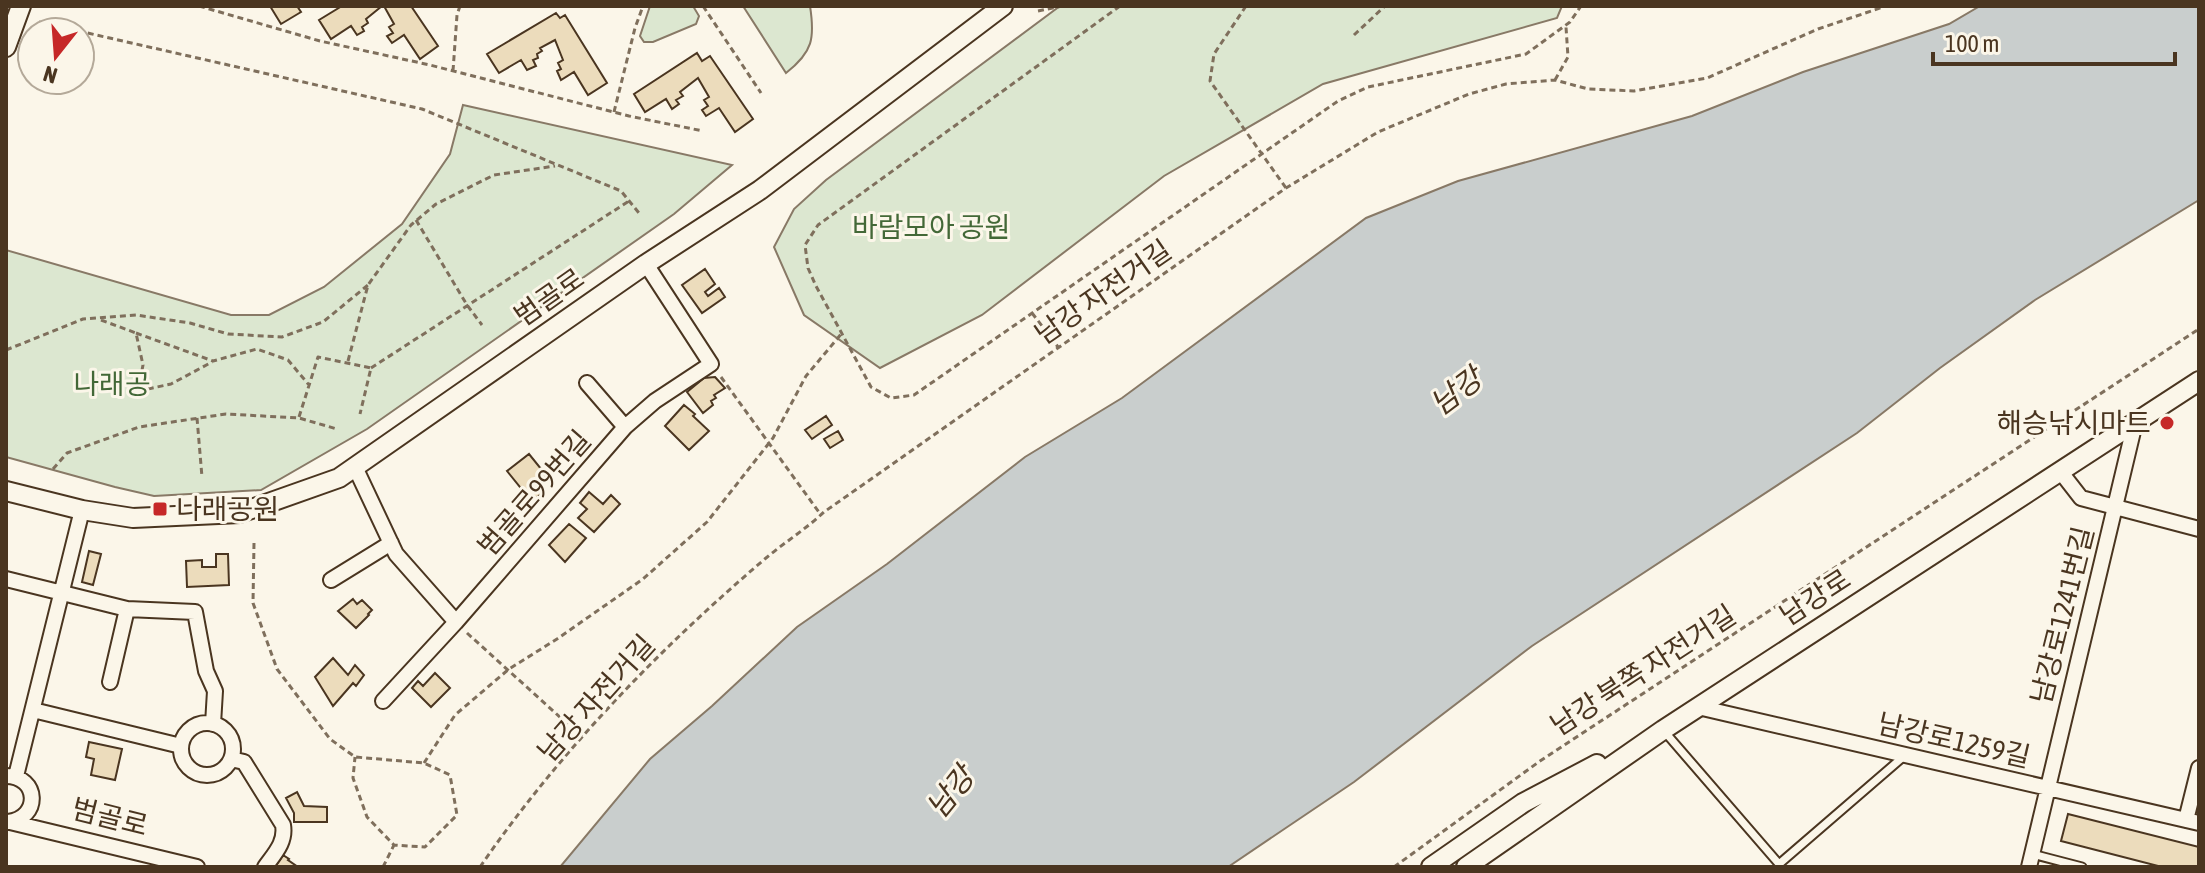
<svg xmlns="http://www.w3.org/2000/svg" width="2205" height="873" font-family="'Asap Condensed','Noto Sans KR',sans-serif">
<style>
.green{fill:#dce7d0;stroke:#887966;stroke-width:2}
.water{fill:#c9cecd;stroke:#887966;stroke-width:2}
.building{fill:#ecdcbc;stroke:#4a3520;stroke-width:2}
.lines{fill:none;stroke-linecap:round;stroke-linejoin:round}
.service-casing{stroke:#4a3520;stroke-width:11}
.minor-casing{stroke:#4a3520;stroke-width:18}
.tertiary-casing{stroke:#4a3520;stroke-width:22}
.path{stroke:#7f6f5c;stroke-width:3;stroke-dasharray:6 4;stroke-linecap:butt}
.service{stroke:#fbf6e9;stroke-width:7}
.minor{stroke:#fbf6e9;stroke-width:14}
.tertiary{stroke:#fbf6e9;stroke-width:18}
.poi-dot{fill:#c62828;stroke:#fbf6e9;stroke-width:3}
.labels{text-anchor:middle;dominant-baseline:central;stroke-width:6;stroke-linejoin:round;paint-order:stroke}
.park-label{font-size:28px;fill:#436837;stroke:#fbf6e9}
.street-label{font-size:28px;fill:#4a3520;stroke:#fbf6e9}
.poi-label{font-size:28px;fill:#4a3520;stroke:#fbf6e9;text-anchor:end}
.water-label{font-size:30px;font-style:italic;fill:#4a3520;stroke:#fbf6e9}
</style>
<rect width="100%" height="100%" fill="#fbf6e9"/>
<!-- green -->
<path class="green" d="M650,6h43l6,10 -3,8 -43,18h-9l-4,-6z
M743,6h67c5,32 3,46 -24,67z
M1060,6h502l-5,12 -234,66 -159,92 -182,139 -102,53 -76,-53 -30,-68 20,-38 32,-29z
M463,105l269,60 -58,49 -307,215 -106,61 -107,6 -39,-9 -109,-30v-207l225,65h38l55,-28 78,-63 48,-70z"/>
<!-- water -->
<path class="water" d="M1980,6h219v194l-164,100 -95,68 -83,65 -325,213 -178,136 -126,85h-668l90,-108 62,-53 85,-79 90,-63 138,-107 97,-59 244,-180 92,-37 234,-65 111,-44 146,-48z"/>
<!-- building -->
<path class="building" d="M270,6h27l4,6 -20,12z
M342,6h40l-16,13 2,4 -6,4 2,4 -7,4 -6,-9 -20,13 -12,-19z
M384,6h27l27,40 -18,13 -16,-24 -12,8 -5,-7 6,-3 -4,-6 5,-3z
M556,13l4,5 5,-3 42,68 -19,12 -14,-23 -13,8 -4,-9 4,-2 -3,-6 5,-3 -8,-20 -15,8 2,3 -5,3 1,4 -5,2 3,6 -9,4 -6,-10 -22,13 -12,-19z
M697,53l5,8 8,-5 43,63 -18,13 -16,-24 -13,8 -4,-6 6,-4 -4,-6 5,-3 -11,-19 -18,14 3,4 -7,4 3,4 -7,5 -6,-10 -21,13 -11,-18z
M705,269l10,15 -10,8 3,4 11,-8 6,9 -23,16 -20,-28z
M715,377l10,11 -11,7 2,3 -5,3 2,4 -10,8 -16,-21 17,-14z
M684,405l11,9 -2,2 16,15 -20,19 -24,-24z
M826,416l6,9 -20,14 -7,-9z
M838,431l5,9 -13,8 -6,-9z
M529,454l17,21 -10,8 4,5 -3,2 4,4 -9,8 -25,-31z
M589,492l14,12 8,-9 9,9 -26,28 -16,-14 9,-9 -7,-6z
M569,524l17,14 -21,24 -16,-17z
M89,551l12,3 -8,31 -11,-3z
M216,554h12l1,31 -42,2 -1,-26 16,-1v7h14z
M353,599l4,5 5,-4 10,10 -4,4 1,1 -13,13 -18,-17z
M333,658l15,17 7,-10 9,10 -8,11 -3,-3 -20,23 -18,-29z
M435,673l15,15 -19,19 -19,-19 6,-7 5,5z
M89,742l33,7 -7,31 -24,-5 3,-16 -8,-2z
M297,792l7,14 23,1v15h-33v-9l-8,-15z
M2068,814l131,33v20h-37l-101,-26z
M283,855l6,4 -1,1 10,7h-23z"/>
<g class="lines">
<!-- service casing -->
<g class="service-casing">
<path id="service" d="M1664,731l115,133 124,-107
M2032,854l50,13"/>
</g>
<!-- minor casing -->
<g class="minor-casing">
<path id="minor" d="M587,383l38,44
M355,467l41,87 60,68 169,-195 30,-26 56,-37 -65,-100
M2060,471l21,27 118,31
M6,579l121,30 68,3 11,59 9,20 -2,33
M331,580l60,-37
M110,682l17,-73
M383,701l73,-79
M1698,707l501,116
M33,710l148,36
M181 749a26 26 0 1 1 52 0a26 26 0 1 1-52 0Z
M231,759l13,3 39,63c3,17 -8,28 -18,42
M6,776c33,0 35,42 2,46
M16,776l66,-266
M2186,820l13,-52
M10,822l187,45
M2029,867l106,-444"/>
</g>
<!-- tertiary casing -->
<g class="tertiary-casing">
<path id="tertiary" d="M6,47l15,-41
M6,491l76,19 51,8 107,-5 99,-35 307,-214 114,-74 243,-184
M1431,867l92,-64 74,-39
M1466,867l197,-137 536,-349"/>
</g>
<!-- path -->
<path class="path" d="M199,6l121,35 110,24 199,51 74,15
M703,6l58,87
M1120,6l-302,219 -13,20 3,23 8,18 55,101 20,11 23,-3 424,-294 30,-14 158,-33 44,-32 11,-16
M1246,6l-32,48 -4,27 76,107
M1038,11l24,-5
M39,22l383,87 199,82 18,22
M1354,35l31,-29
M453,71l4,-56 3,-9
M1555,80l13,-23 -2,-30
M614,112l21,-84 8,-22
M416,220l51,85 15,20
M1032,313l26,34
M101,320l35,13 7,32 -5,26 -10,5
M136,333l77,28 44,-12 31,11 21,25
M6,350l77,-31 53,-4 54,8 38,11 54,3 41,-15 45,-37
M348,361l20,-76 43,-60 25,-21 58,-29 61,-9
M371,368l258,-167
M721,377l100,138
M138,391l33,-7 41,-22
M299,417l19,-60 53,11 -11,46
M197,418l5,59
M53,469l14,-16 72,-26 87,-13 73,4 38,11
M254,543l-1,60 24,66 53,70 25,18 69,6 26,12 7,40 -32,32 -31,-2 -27,-28 -14,-39 2,-21
M467,633l115,104
M424,763l31,-48 54,-46 48,-30 86,-60 64,-57 66,-84 33,-62 36,-43
M383,867l11,-22
M480,867c80,-116 179,-218 286,-309 19,-16 40,-29 58,-46l462,-324 92,-56 91,-38 37,-10 49,-4 33,9 46,2 73,-13 111,-49 68,-23
M1394,867l146,-106 659,-432"/>
<!-- service -->
<use href="#service" class="service"/>
<!-- minor -->
<use href="#minor" class="minor"/>
<!-- tertiary -->
<use href="#tertiary" class="tertiary"/>
</g>
<!-- markers -->
<g class="poi-dot">
<circle cx="2167" cy="423" r="8"/>
<rect x="152" y="501" width="16" height="16" rx="4"/>
</g>
<g class="labels">
<!-- park labels -->
<g class="park-label">
<text x="931" y="227">바람모아 공원</text>
<text x="112" y="384">나래공</text>
</g>
<!-- street labels -->
<g class="street-label">
<text transform="translate(1103 292) rotate(-35)">남강 자전거길</text>
<text transform="translate(549 297) rotate(-35)">범골로</text>
<text transform="translate(534 493) rotate(-49)">범골로99번길</text>
<text transform="translate(1815 597) rotate(-33)">남강로</text>
<text transform="translate(2062 615) rotate(-76)">남강로1241번길</text>
<text transform="translate(1643 670) rotate(-33)">남강 북쪽 자전거길</text>
<text transform="translate(596 698) rotate(-48)">남강 자전거길</text>
<text transform="translate(1954 740) rotate(13)">남강로1259길</text>
<text transform="translate(110 817) rotate(14)">범골로</text>
</g>
<!-- poi labels -->
<g class="poi-label">
<text x="2151" y="423">해승낚시마트</text>
<text x="176" y="509" text-anchor="start">나래공원</text>
</g>
<!-- water labels -->
<g class="water-label">
<text transform="translate(1456 391) rotate(-37)">남강</text>
<text transform="translate(950 792) rotate(-51)">남강</text>
</g>
</g>
<!-- border -->
<rect width="2205" height="873" fill="none" stroke="#4a3520" stroke-width="16"/>
<!-- north arrow -->
<g transform="translate(56 56) rotate(197)"><circle r="38" fill="#fbf6e9" stroke="#b4a999" stroke-width="2"/>
<path d="M0-6L14 30L0 20L-14 30Z" fill="#c62828"/>
<text y="-12" font-size="22" font-weight="bold" text-anchor="middle" fill="#4a3520">N</text>
</g>
<!-- scale -->
<path d="M1933 52v12h242v-12" fill="none" stroke="#4a3520" stroke-width="4"/>
<text x="1945" y="52" font-size="24" fill="#4a3520" stroke="#fbf6e9" stroke-width="6" paint-order="stroke">100 m</text>
</svg>
